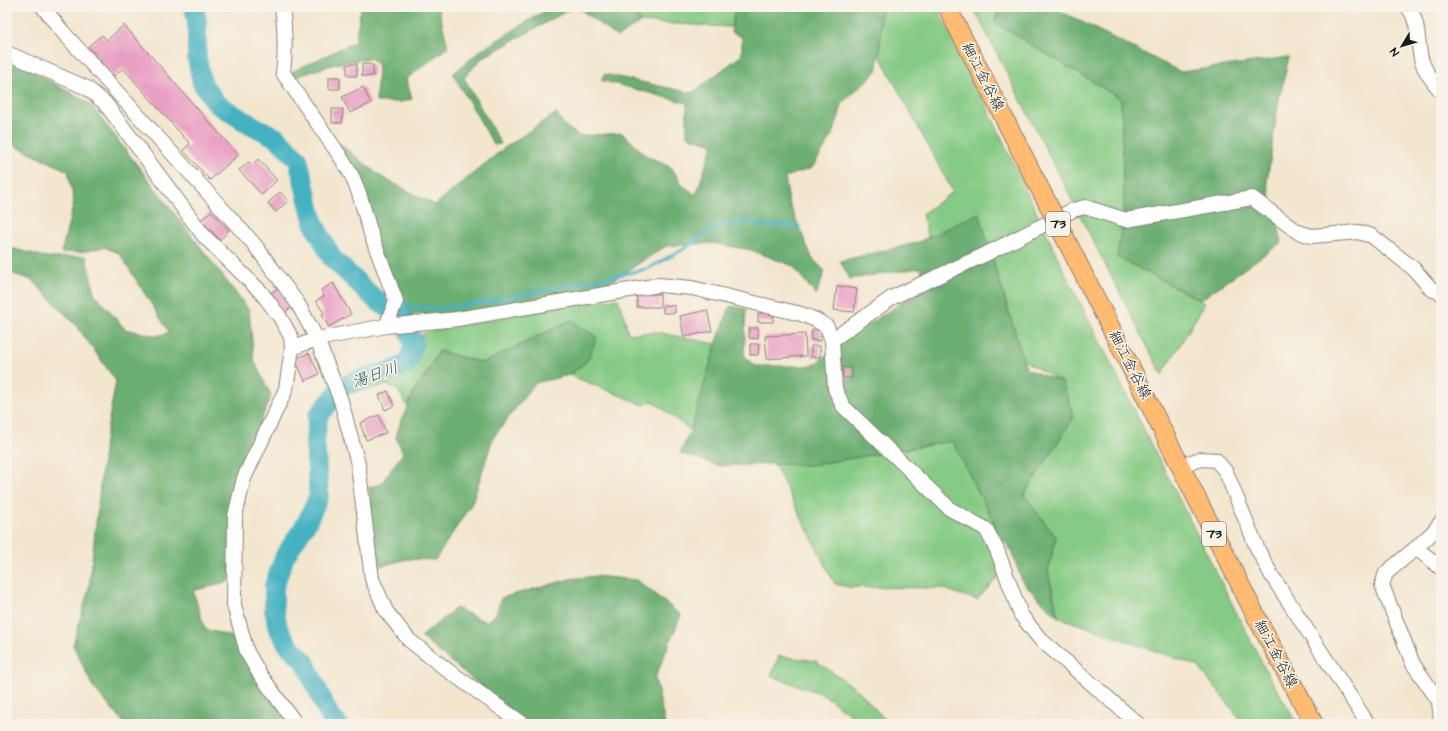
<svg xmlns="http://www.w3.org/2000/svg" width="1448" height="731" font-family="'Architects Daughter','Klee One',sans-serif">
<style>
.green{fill:#86cb85;stroke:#517450}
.forest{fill:#6caf72;stroke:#446647}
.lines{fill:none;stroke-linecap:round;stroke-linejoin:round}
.stream{stroke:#44b2c1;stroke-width:3.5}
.river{stroke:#44b2c1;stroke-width:20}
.building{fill:#eaa0c5}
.minor-casing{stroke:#888176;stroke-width:16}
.major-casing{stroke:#888176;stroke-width:20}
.minor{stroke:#fff;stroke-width:14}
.major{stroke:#ffbb71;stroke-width:18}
.major-bridge-casing{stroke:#888176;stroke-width:20;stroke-linecap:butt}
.major-bridge{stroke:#ffbb71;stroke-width:18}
.labels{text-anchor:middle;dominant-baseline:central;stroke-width:3.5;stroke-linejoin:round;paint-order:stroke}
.shield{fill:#f7f3e8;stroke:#5e5c59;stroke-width:1}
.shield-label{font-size:14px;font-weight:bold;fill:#1c1c1c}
.street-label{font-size:15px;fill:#1c1c1c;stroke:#f7f3e8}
.water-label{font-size:16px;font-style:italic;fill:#2c585e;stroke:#f7f3e8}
</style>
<rect width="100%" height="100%" fill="#f7f3e8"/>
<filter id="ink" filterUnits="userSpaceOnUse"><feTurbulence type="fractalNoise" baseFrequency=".025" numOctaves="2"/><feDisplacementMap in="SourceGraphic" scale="8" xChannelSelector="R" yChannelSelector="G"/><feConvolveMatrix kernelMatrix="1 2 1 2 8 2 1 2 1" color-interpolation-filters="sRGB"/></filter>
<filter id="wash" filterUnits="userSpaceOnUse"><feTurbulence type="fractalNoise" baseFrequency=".012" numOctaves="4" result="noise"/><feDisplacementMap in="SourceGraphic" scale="16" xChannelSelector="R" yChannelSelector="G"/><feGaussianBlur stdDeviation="0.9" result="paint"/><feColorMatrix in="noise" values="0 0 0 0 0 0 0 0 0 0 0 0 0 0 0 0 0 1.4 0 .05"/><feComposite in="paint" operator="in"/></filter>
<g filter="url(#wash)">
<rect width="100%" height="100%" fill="#f3e6cf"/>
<!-- green -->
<path class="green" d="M629,7h112l-11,20 -89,-5z
M881,7h55l30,55 99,211 203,402 30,49h-54l-46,-58 -140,-49 -10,-46 8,-34 -32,-42 50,-78 -12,-35 -39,-22 -44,-147 -50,26 -7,-25 31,-22 -73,-136z
M973,7h27l-6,15 127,77 3,110 -7,48 88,46 -43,72z
M618,299l7,20 3,15 28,-2 60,12 -25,87 -38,-30 -9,4 -75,-30 19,-15 -17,-40 -88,43 -44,-12 -32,55 -10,-17 -11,-4 -34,8 7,-9 52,-20 12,-31 152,-29z
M952,441l42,82 5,53 -22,24 -36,-12 -93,-1 -13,-3 -61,-120 38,1z
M779,656l37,5 43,30 30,33h-27l-39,-30 -52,-18z"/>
<!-- forest -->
<path class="forest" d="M361,7h77l10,40 -42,32 6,20 -11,3h-25l2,-36 -7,-8 -36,6 -40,13 -4,-5 64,-30z
M551,7h23l-92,51 -18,20 37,66 -7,1 -41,-71 27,-23z
M577,7h52l12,15 -24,15z
M735,7h146l-1,39 -4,26 -33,30 -10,33 -21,33 -27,9 4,26 23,55 13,13 -9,24 -23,-29 -42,-16 -39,-7 -46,3 -59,38 -142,33 -54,-3 -21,-31 -42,-113 -8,-26 40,32 55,29 68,-56 53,-36 9,13 14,10 43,-3 25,23 25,12 10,17 14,10 17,-51 -26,-8v-33l-86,-23 3,-6 88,19 50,-38v-18l-11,-5z
M1001,7h51l129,65 108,-15 -11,47 -11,78 15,60 -82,58 -83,-43 7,-48 -3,-110 -127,-77z
M16,62l74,42 159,206 5,51 17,34 -23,59 -19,127 -36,10 12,38 35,10 51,85h-166l-32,-37 -20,-42 16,-57 16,-147 11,-60 -40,-56 -44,-45 -25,-8v-25l42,11 37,-2 8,37 31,36 32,7 12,-4 -50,-79 -15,-6 -22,5 -21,1 13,-51 -6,-31 -61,-29v-66z
M979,213l47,156 36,13 12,35 -50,78 32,42 -8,34 10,46 -35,-34 -14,-37 -14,-11 -1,-12 -42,-82 -140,24 -38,-1 -54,2 -40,-13 11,-23 25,-86 14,-38 16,3 -2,46 11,11h57l39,-30 76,-50 -7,-18 -70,11 -10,-18 76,-18z
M571,320l26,17 -9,23 -19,15 -34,8 -42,55 -21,65 -37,57 -28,-1 -30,8 -8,-80 12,-3 22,-31 -7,-16 4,-13 14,-32 14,-20 11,-21 44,12z
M596,576l41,4 44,35 -26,63 10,46h-133l-22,-14 -89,-73 35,-29 30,14 10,-8 5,-16 69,-19z"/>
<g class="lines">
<!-- stream -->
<path class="stream" d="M398,300l13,6 31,3 49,-8 156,-32 37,-20 19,-14 18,-10 23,-4 17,4 38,1
M377,301l7,-8 5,3"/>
<!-- river -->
<path class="river" d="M194,7l3,14v37l5,25 15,21 27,17 33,17 21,21 16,65 18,34 45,43 26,16 11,28 -7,19 -18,7 -19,4 -27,11 -25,30 -3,26 4,54 -12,26 -22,34 -11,30v24l4,18 10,17 17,17 19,42 7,14 7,6"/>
</g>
<g id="blocks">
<!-- building -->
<path class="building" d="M124,25l114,130 -28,25 -27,-30 7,-6 -67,-76 -9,8 -26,-30 14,-11 5,5z
M347,64h10v12h-10z
M362,64l11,1v11h-11z
M329,77h11v12h-11z
M363,87l8,16 -21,10 -8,-16z
M332,109h11l-1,14h-10z
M258,159l19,21 -15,15 -23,-25 10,-8 3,3z
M280,192l8,9 -12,11 -8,-9z
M211,211l18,19 -9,10 -19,-20z
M333,283l18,31 -22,13 -7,-12 2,-2 -8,-12 8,-5 -3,-6z
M837,286l20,3 -3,23 -20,-2z
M278,288l14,19 -10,7 -14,-19z
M637,294h23v13h-23z
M663,305l12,1v7h-12z
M707,310l5,21 -28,6 -4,-21z
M758,313h16l-1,9h-15z
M749,328h9v11l-9,-1z
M812,330h9v11l-10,-1z
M805,334l1,22 -39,3 -2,-23z
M750,344h9l-1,11h-8z
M811,346h9v11h-9z
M309,353l10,21 -14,7 -10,-22z
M843,367l9,1v10h-9z
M388,391l6,15 -9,4 -6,-15z
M379,415l7,18 -20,7 -6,-17z"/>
</g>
</g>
<g filter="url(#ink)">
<use href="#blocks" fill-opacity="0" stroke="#888176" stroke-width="1"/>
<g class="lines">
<!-- minor casing -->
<g class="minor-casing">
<path id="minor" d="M43,7l19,24 192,213 44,60 19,35 24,62 17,63 14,115 14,32 23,29 37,29 77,55
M282,7c3,23 4,43 1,66l57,83 12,20 7,17 13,44 24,64 -10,25
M1408,7c13,17 8,36 14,55 4,11 11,20 19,29
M7,53l80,35 18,15 99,133 57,56 19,25 11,20 1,11 -6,41 -42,89 -9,38 -1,89 13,47 12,21 37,51
M832,340l61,-43 91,-42 89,-45 12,-3 41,13 126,-22 46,34 14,4 46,-4 14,4 42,33 17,20 10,4
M292,348l25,-9 69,-13 71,-7 202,-34 33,3 109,26 15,6 11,7 5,13 3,49 8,17 107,103 36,20 11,21 24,65 19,24 98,85
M1180,466l21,-7 15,1 10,12 32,78 14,26 96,148
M1441,522l-7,9 -18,17 -30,25 -4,12 31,79 26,37 2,20
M1416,548l25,20"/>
</g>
<!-- major casing -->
<g class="major-casing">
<path id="major" d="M947,7l51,99
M1118,342l141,280 55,102"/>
</g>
<!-- minor -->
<use href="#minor" class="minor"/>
<!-- major -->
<use href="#major" class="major"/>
<!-- major-bridge casing -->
<g class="major-bridge-casing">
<path id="major-bridge" d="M998,106l120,236"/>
</g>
<!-- major-bridge -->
<use href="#major-bridge" class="major-bridge"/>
</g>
</g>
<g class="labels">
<!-- shield labels -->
<g class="shield">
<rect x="1046" y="212" width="24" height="24" rx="3"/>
<rect x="1202" y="522" width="24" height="24" rx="3"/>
</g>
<g class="shield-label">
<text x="1058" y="224">73</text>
<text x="1214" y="534">73</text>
</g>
<!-- street labels -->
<g class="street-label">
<text transform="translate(983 77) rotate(63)">細江金谷線</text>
<text transform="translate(1130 365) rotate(63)">細江金谷線</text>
<text transform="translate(1276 654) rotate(62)">細江金谷線</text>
</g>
<!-- water labels -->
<g class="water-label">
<text transform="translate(375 375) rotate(-19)">湯日川</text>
</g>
</g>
<!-- margin -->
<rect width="1448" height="731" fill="none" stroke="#f7f3e8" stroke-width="24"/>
<!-- north arrow -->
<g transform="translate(1402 46) rotate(232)" stroke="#f7f3e8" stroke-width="3" paint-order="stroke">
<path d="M0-3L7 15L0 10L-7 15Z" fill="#1c1c1c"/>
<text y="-6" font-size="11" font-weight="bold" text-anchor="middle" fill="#1c1c1c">N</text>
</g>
</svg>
